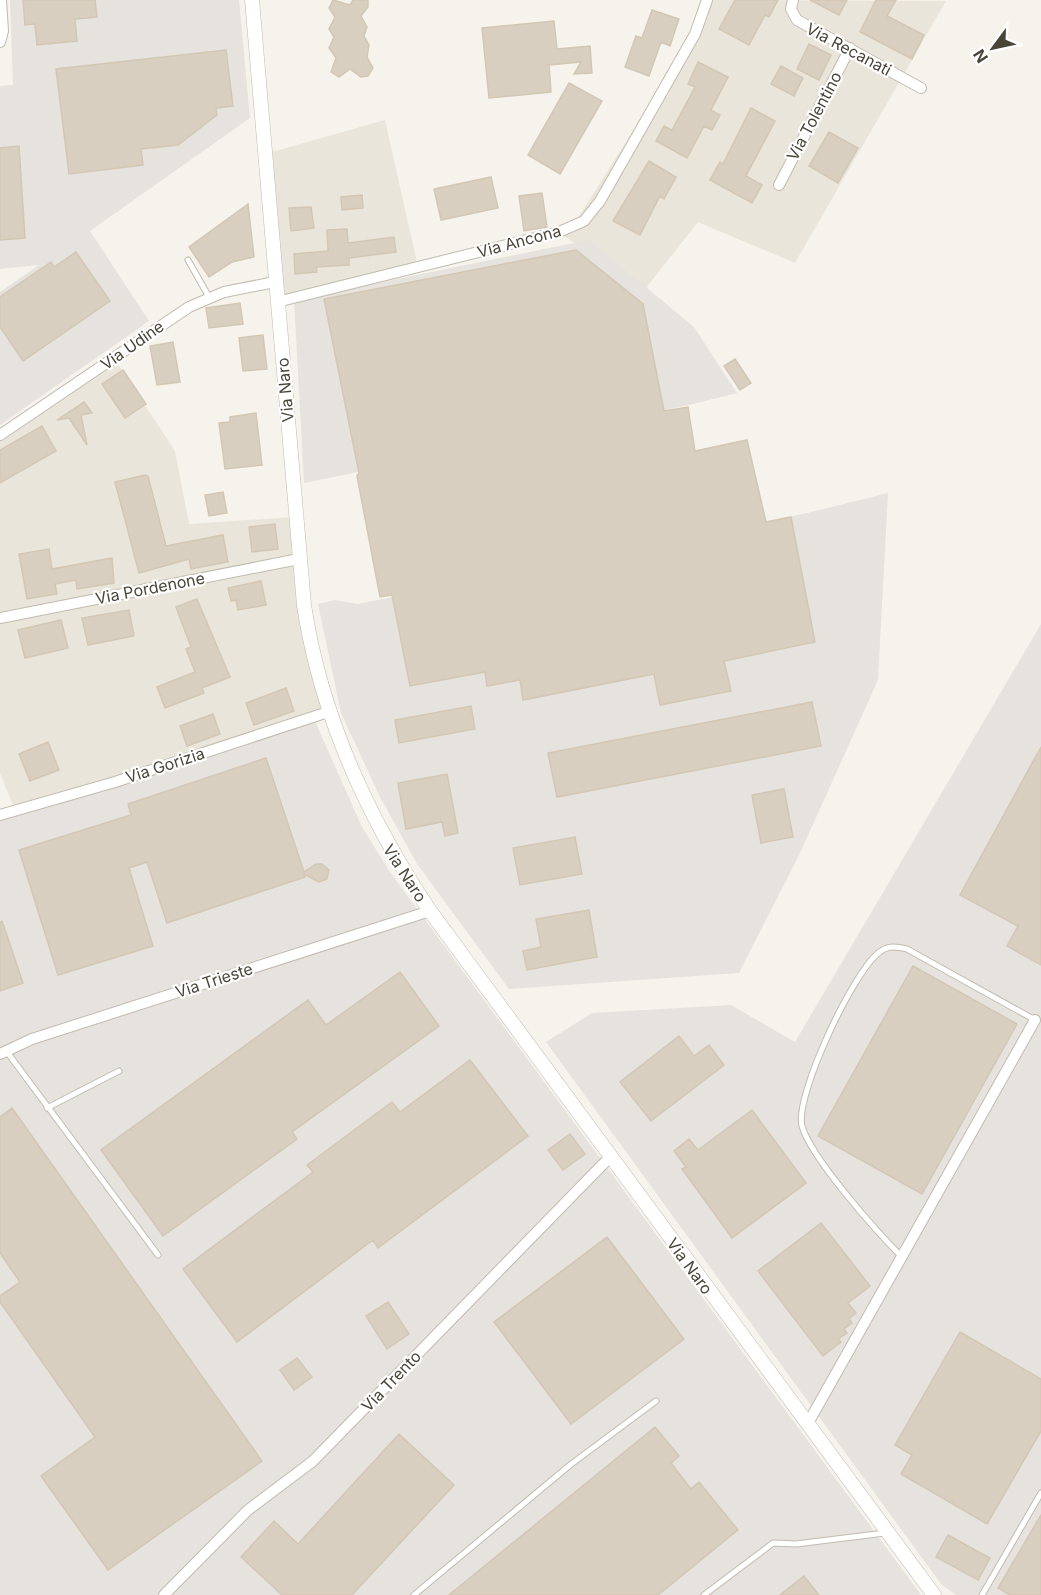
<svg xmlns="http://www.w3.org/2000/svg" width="1041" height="1595" font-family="Inter,sans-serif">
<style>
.residential{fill:#eae5da}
.industrial{fill:#e6e2dd}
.building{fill:#d8cfc1;stroke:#d3c7b4;stroke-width:1.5}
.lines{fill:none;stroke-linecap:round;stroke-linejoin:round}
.service-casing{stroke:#c2bbae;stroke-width:7}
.minor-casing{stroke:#c2bbae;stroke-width:12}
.tertiary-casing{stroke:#c2bbae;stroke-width:15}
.service{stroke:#fff;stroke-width:5}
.minor{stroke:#fff;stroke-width:10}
.tertiary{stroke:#fff;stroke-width:14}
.labels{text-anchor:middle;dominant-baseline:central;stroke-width:4.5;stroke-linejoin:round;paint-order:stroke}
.street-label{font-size:16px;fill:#4b4439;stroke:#fff}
</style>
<rect width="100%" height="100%" fill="#f6f3ec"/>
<!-- residential -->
<path class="residential" d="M707,0l239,1 -151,262 -97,-41 -56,71 -83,-61 13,-5 123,-193z
M385,120l33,147 -141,35 -12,-148z
M114,358l61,93 14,73 107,-7 32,195 -313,99 -15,-38v-338z"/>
<!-- industrial -->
<path class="industrial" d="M10,0h229l11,118 -160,113 59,90 -149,104v-133l39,-27 -39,4v-183l13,-1z
M589,240l105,87 43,66 -48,12 -385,78 -10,-183z
M888,493l-10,187 -77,171 -62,122 -230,16 -92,-125 -37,-67 -39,-84 -23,-109 17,-4 23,4 445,-90z
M1041,624v971h-85l-15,-11 -395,-542 46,-29 139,-8 64,37z
M314,719l48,108 28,45 531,723h-921v-774z"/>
<!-- building -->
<path class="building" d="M23,0h72l2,17 -22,2 2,22 -40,4 -2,-21 -10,1z
M333,0l17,5 3,-5h15v7l-7,9 6,11 -3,9 5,9 -2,12 6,11 -5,8 -7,1 -11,-8 -11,8 -8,-5 5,-14 -7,-10 5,-11 -5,-8 6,-12 -6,-9z
M735,0h43l-9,17 -4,-2 -16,30 -30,-16z
M810,0h37l-8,15z
M876,0h20l-9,16 37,19 -12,24 -52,-27z
M652,10l27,9 -9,27 -9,-4 -12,34 -24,-9 11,-31 6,2z
M554,21l3,28 33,-3 2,27 -18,1 7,-12 -32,3 2,27 -62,6 -7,-70z
M809,44l22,11 -12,25 -22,-11z
M226,50l7,56 -17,2 1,7 -39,30 -37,4 2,16 -74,9 -13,-105z
M698,62l30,15 -17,33 9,5 -8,15 -8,-4 -17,32 -31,-17 8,-15 8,4 23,-43 -7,-3z
M781,66l22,12 -9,18 -23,-12z
M569,83l33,18 -42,73 -32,-19z
M751,108l24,13 -29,55 16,9 -10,18 -42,-23 10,-18 3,2z
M829,132l29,16 -20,35 -29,-17z
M19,146l6,92 -25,2v-92z
M649,161l27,16 -12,22 -4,-3 -20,39 -27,-14z
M491,177l7,31 -57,12 -7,-31z
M542,193l5,34 -23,4 -5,-35z
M362,195l1,13 -21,2 -1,-13z
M248,204l6,53 -22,5 -23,15 -20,-30z
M311,207l3,21 -23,3 -2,-23z
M347,229l1,14 46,-6 2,15 -47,6v7l-33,2 1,5 -22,2 -1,-20 34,-3 -1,-21z
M576,250l67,54 21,107 24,-4 7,44 52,-11 19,82 25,-5 24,125 -91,19 7,30 -71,14 -6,-31 -131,26 -3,-20 -33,6 -2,-14 -75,14 -18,-91 -12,2 -23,-121 2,-3 -35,-174z
M76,252l34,49 -87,60 -23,-34v-30l51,-35 3,5z
M240,303l3,21 -34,4 -3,-20z
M263,335l4,34 -24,2 -4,-33z
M173,342l7,40 -23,3 -7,-39z
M735,359l16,24 -11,7 -16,-24z
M123,370l23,34 -21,14 -23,-34z
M84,402l8,11 -11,2 6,30 -18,-27 -12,2z
M256,413l6,52 -37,4 -6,-46 11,-1v-5z
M42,426l14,25 -56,32v-33z
M145,475l3,1 18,70 57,-11 5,27 -37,7 -2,-10 -50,14 -24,-91z
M223,492l4,21 -18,3 -4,-21z
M275,524l3,25 -26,3 -3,-25z
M49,549l3,20 60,-11 2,25 -37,6 -1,-9 -21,4 2,10 -30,5 -8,-45z
M261,581l5,24 -28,5 -2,-10 -5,1 -3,-13z
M197,599l33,78 -28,11 2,5 -39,15 -8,-21 38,-15 -9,-23 5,-2 -15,-40z
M129,610l5,26 -46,9 -6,-27z
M61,620l7,28 -43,10 -7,-28z
M286,688l8,23 -40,14 -8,-22z
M812,702l9,44 -264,51 -9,-44z
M471,706l4,23 -76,14 -4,-23z
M213,714l7,20 -33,12 -7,-20z
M48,742l11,28 -29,11 -11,-27z
M1041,747v218l-34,-19 11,-20 -58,-31z
M266,758l38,114 12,-8h6l7,6 -2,9 -8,3 -15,-8 1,3 -138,46 -20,-61 -18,6 24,78 -95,29 -39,-125 112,-35 -3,-11z
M447,774l11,59 -13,3 -3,-14 -36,7 -8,-46z
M784,789l9,48 -32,6 -9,-48z
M575,837l7,37 -62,11 -7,-37z
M589,910l8,47 -70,13 -4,-19 18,-4 -5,-28z
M2,921l21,62 -23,8v-69z
M913,966l104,58 -95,170 -104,-58z
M400,972l39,54 -147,106 5,7 -134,97 -62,-86 207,-150 18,25z
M679,1036l15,20 15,-11 15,20 -73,56 -31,-39z
M470,1060l58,76 -150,112 -5,-8 -136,102 -54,-73 130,-97 -6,-7 85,-63 8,10z
M12,1108l250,353 -154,109 -67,-94 54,-39 -95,-135v-6l20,-14 -20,-29v-136z
M752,1110l54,73 -74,55 -50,-69 4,-2 -12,-16 15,-12 9,11z
M570,1134l15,20 -22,16 -15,-20z
M821,1223l49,63 -22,17 8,10 -7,6 3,4 -8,6 3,4 -9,6 3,3 -18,14 -65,-85z
M607,1237l77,102 -113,85 -77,-102z
M388,1302l21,32 -22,15 -21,-33z
M960,1332l81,47v52l-54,93 -86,-50 11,-19 -17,-10z
M297,1358l15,19 -18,13 -14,-20z
M655,1427l24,29 -8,7 20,26 8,-7 39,48 -80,65h-209z
M399,1434l55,51 -102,110h-70l-41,-38 33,-36 24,23z
M1041,1515v80h-31l-12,-7z
M948,1535l42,23 -12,22 -42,-23z
M804,1576l15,19h-39z"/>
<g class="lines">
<!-- service casing -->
<g class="service-casing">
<path id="service" d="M188,260l21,37
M7,1052l151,203
M47,1108l72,-37
M902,1257c-25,-25 -91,-99 -100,-131 -8,-29 53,-159 79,-175 8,-6 17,-4 26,-2l128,71
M414,1595l156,-130 86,-64
M704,1595l69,-52 23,1 89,-11
M982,1595l59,-102"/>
</g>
<!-- minor casing -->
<g class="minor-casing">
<path id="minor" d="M793,0l-2,9 6,11 124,68
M0,42l3,-11 -2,-31
M779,185l71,-137
M277,302l282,-70 25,-11 16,-20 95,-167 12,-34
M0,435l189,-128 35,-15 51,-10
M0,618l299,-59
M0,815l115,-33 213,-70
M0,1054l32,-15 398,-128
M807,1425l228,-405
M164,1595l84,-85 65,-49 297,-304"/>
</g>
<!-- tertiary casing -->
<g class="tertiary-casing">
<path id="tertiary" d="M252,0l52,605c17,112 63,212 126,306l504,684"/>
</g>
<!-- service -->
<use href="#service" class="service"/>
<!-- minor -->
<use href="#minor" class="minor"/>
<!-- tertiary -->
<use href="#tertiary" class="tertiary"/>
</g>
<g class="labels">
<!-- street labels -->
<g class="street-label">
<text transform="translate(849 49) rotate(28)">Via Recanati</text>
<text transform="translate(814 116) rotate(-62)">Via Tolentino</text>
<text transform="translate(519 241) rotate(-15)">Via Ancona</text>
<text transform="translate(132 345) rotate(-35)">Via Udine</text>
<text transform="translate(285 390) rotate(-95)">Via Naro</text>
<text transform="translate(150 588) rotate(-11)">Via Pordenone</text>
<text transform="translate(165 765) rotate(-18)">Via Gorizia</text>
<text transform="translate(405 873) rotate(57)">Via Naro</text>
<text transform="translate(214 980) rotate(-18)">Via Trieste</text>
<text transform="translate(690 1266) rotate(54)">Via Naro</text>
<text transform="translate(391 1381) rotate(-46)">Via Trento</text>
</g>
</g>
<!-- north arrow -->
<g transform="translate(993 48) rotate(237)" stroke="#ffffff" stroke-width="4.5" paint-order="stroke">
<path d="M0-4.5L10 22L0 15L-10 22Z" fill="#4b4439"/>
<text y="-9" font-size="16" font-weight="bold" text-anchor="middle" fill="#4b4439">N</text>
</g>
</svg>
